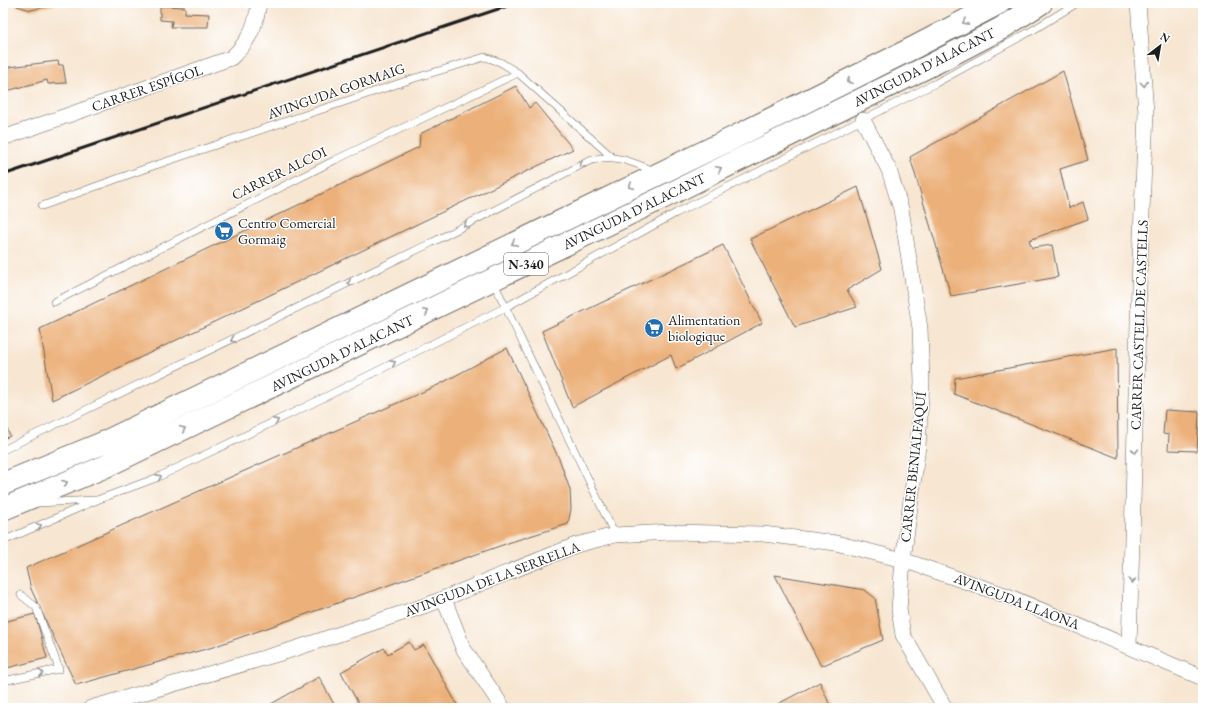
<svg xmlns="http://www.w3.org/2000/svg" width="1206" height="711" font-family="'EB Garamond',serif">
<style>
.building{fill:#ecb17a}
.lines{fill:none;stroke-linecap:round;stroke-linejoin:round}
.lane-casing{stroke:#69635b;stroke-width:8}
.street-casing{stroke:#69635b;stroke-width:16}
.primary-casing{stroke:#69635b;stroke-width:24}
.lane{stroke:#fff;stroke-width:7}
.street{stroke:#fff;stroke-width:15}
.primary{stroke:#fff;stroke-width:22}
.rail{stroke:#1c1c1c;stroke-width:3}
.oneway{stroke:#999}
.labels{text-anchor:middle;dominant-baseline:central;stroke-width:3;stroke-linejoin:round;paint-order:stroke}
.shield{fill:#fff;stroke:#606060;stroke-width:1}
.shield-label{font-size:13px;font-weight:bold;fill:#1c1c1c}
.street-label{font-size:14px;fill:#1c1c1c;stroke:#fff}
.poi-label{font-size:14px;fill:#1c1c1c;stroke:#fff;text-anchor:start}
</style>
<rect width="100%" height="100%" fill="#fff"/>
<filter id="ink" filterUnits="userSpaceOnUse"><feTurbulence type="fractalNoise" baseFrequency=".025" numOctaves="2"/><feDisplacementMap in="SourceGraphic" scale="8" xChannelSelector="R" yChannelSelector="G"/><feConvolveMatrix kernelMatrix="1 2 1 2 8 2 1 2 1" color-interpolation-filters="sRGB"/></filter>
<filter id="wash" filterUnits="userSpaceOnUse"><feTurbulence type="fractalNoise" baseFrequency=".012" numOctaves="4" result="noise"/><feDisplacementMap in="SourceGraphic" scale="16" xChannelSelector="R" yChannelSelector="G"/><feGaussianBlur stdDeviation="0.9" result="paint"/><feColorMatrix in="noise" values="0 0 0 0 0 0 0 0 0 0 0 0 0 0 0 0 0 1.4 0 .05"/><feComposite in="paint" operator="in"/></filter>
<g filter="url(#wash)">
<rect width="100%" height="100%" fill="#f7e6d1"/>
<g id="blocks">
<!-- building -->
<path class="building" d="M16,3h39v2l-24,5 -14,-4z
M160,6l25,1v6l24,1 -1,13h-37l1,-6 -12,-1z
M58,61l1,4h4l3,18 -18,1 -1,-4 -44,12v-15l6,-2v-8z
M1063,71l25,89 -28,9 9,39 14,-6 5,17 -59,21 3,8 20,-3 6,32 -107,19 -41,-139z
M516,86l13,22 6,-5 38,46 -521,251 -12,-71 379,-182 1,-13z
M858,187l24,82 -35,21 10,17 -62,20 -45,-88z
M723,245l39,78 -86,46 -5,-14 -99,52 -30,-76z
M507,348l53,113 10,29 1,19 -3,15 -57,18 -298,105 -137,38 -45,-96 -5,-21 412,-183z
M1117,348l1,110 -164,-64 1,-16z
M1165,410l34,2 -2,39 -29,-1 1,-15 -6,-1z
M3,419l7,17 -7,3z
M775,575l90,15 10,8 8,42 -62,26z
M35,614l12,44 -44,11v-47z
M409,642l5,8 10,-5 35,63h-98l-20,-36 43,-24 4,6z
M319,677l17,31h-72z
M820,682l11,26h-61z"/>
</g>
</g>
<g filter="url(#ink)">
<use href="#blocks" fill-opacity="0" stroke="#69635b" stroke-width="1"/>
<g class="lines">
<!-- lane casing -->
<g class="lane-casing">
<path id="lane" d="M42,206l105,-38 268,-90 70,-21 15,5 18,11 94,84
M493,281l122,254
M54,302l281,-142 183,-87
M3,450l428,-207 156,-81c25,-10 45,0 67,9
M38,503l56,-3
M3,541l94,-41 59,-22 155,-74 195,-97 170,-94 260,-130 97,-53 44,-27
M3,681l56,-12 -23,-62 -15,-12"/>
</g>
<!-- street casing -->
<g class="street-casing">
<path id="street" d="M863,120l26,50 12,39 19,119 2,54 -4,64 -15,114 -4,49 4,26 42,73
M3,138l228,-80c17,-15 25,-32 28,-55
M444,599l19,49 40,60
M1129,647l10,-361 7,-173 -8,-110
M91,708l197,-57 142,-47 146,-59 39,-10 55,-3 93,2 73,9 67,17 102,35 198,83"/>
</g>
<!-- primary casing -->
<g class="primary-casing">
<path id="primary" d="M3,484l100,-41 66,-32 562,-272 184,-92 84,-44
M3,509l101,-42 564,-272 267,-132 65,-34 41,-26"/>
</g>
<!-- lane -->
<use href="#lane" class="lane"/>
<!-- street -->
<use href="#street" class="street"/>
<!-- primary -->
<use href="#primary" class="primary"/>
<!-- rail -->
<path class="rail" d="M3,175l513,-172"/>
</g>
<!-- one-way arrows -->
<defs><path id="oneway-chevron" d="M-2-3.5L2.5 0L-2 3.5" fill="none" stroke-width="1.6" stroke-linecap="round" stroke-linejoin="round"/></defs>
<g class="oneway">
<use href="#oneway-chevron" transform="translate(965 22) rotate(153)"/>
<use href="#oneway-chevron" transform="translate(849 81) rotate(154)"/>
<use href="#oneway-chevron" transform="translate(1144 84) rotate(85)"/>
<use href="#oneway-chevron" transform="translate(582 165) rotate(152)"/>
<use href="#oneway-chevron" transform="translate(719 169) rotate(-26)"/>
<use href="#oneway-chevron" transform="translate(631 186) rotate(154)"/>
<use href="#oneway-chevron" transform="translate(466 225) rotate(153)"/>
<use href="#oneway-chevron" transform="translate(514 243) rotate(154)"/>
<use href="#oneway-chevron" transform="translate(350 283) rotate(154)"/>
<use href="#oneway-chevron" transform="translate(426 312) rotate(-26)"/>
<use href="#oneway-chevron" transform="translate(233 340) rotate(155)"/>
<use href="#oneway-chevron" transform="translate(393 363) rotate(-26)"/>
<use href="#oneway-chevron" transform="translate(276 421) rotate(-26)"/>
<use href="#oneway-chevron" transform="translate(183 429) rotate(-25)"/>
<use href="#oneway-chevron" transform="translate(1135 451) rotate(91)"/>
<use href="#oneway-chevron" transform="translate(159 477) rotate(-24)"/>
<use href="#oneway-chevron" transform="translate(65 483) rotate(-23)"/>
<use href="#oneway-chevron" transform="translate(39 526) rotate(-23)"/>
<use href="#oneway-chevron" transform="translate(1132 581) rotate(91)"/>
<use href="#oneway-chevron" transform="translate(41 673) rotate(-12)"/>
</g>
</g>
<!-- icons -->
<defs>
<g id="supermarket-disc" transform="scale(1)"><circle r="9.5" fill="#1f6fb2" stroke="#fff"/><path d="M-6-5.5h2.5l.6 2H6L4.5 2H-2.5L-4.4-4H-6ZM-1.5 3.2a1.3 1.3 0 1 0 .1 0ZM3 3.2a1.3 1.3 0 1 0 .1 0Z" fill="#fff"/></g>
</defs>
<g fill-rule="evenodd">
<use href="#supermarket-disc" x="224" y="231"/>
<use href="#supermarket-disc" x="654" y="328"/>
</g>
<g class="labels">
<!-- shield labels -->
<rect class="shield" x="504" y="253" width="44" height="22" rx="3"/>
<g class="shield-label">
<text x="526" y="264">N-340</text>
</g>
<!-- street labels -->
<g class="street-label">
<text transform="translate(924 67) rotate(-27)">AVINGUDA D'ALACANT</text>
<text transform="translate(147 88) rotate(-19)">CARRER ESPÍGOL</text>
<text transform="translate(336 91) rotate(-19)">AVINGUDA GORMAIG</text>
<text transform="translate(279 173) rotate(-26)">CARRER ALCOI</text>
<text transform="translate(634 211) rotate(-26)">AVINGUDA D'ALACANT</text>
<text transform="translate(1139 325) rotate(-88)">CARRER CASTELL DE CASTELLS</text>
<text transform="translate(342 353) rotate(-26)">AVINGUDA D'ALACANT</text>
<text transform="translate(913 467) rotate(-84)">CARRER BENIALFAQUÍ</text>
<text transform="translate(492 579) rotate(-21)">AVINGUDA DE LA SERRELLA</text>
<text transform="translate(1017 601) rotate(21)">AVINGUDA LLAONA</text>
</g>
<!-- poi labels -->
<g class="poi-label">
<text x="238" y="223">Centro Comercial<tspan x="238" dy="16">Gormaig</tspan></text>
<text x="668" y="320">Alimentation<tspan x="668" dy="16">biologique</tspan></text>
</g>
</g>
<!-- margin -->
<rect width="1206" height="711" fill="none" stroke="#fff" stroke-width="16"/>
<!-- north arrow -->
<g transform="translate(1160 46) rotate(31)" stroke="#ffffff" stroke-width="3" paint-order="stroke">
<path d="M0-3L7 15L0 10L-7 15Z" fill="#1c1c1c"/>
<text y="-6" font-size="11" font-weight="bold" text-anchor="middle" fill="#1c1c1c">N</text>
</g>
</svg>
